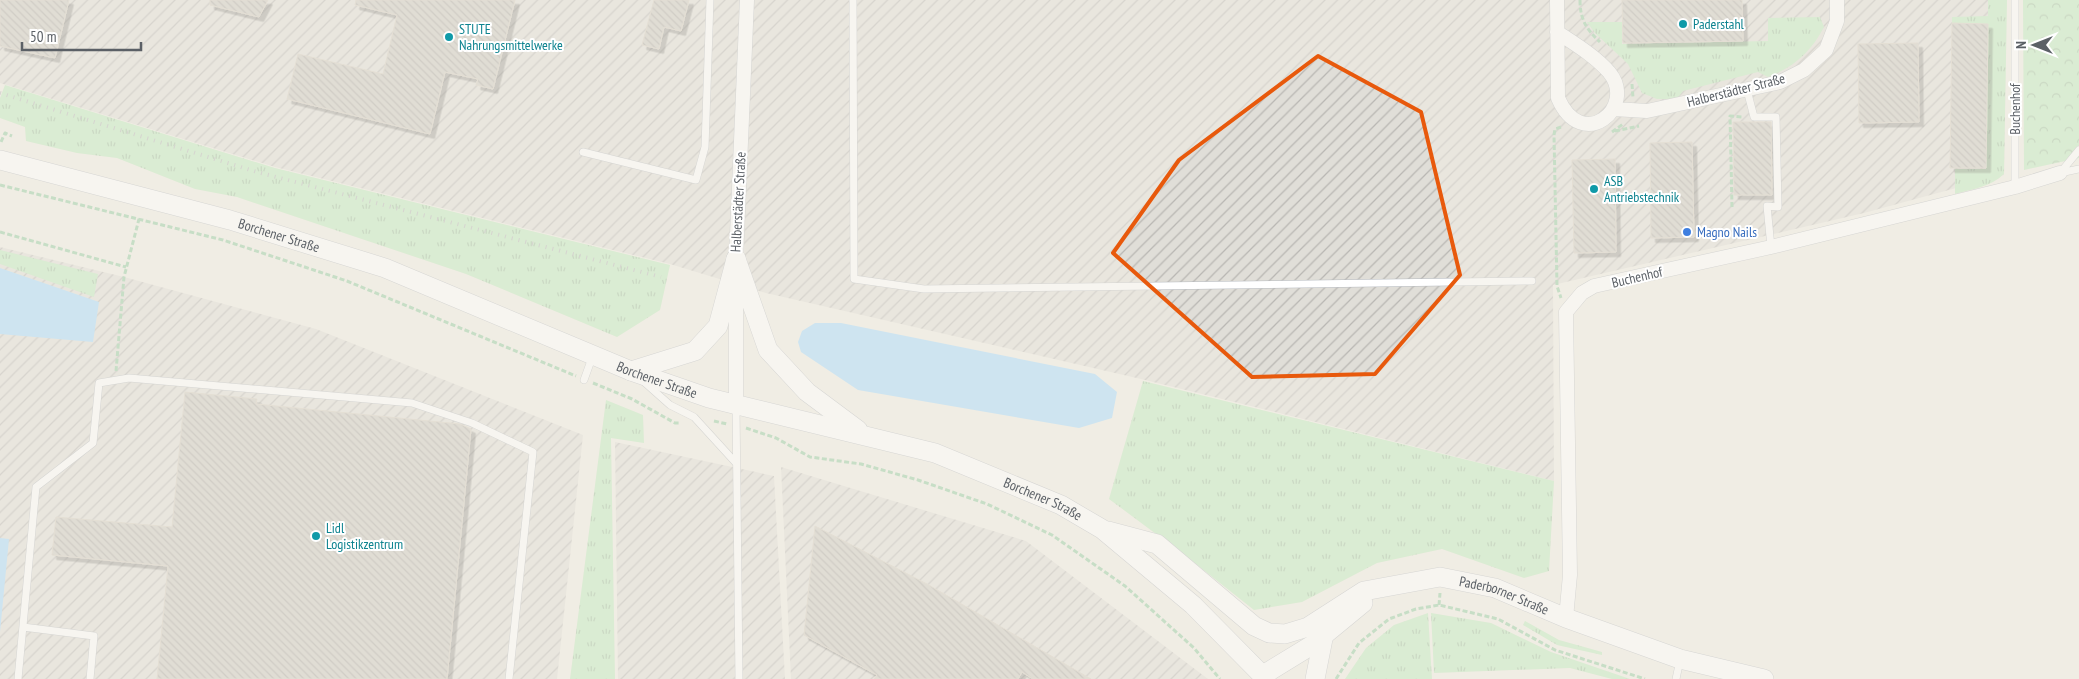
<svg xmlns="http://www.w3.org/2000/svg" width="2079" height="679" font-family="'PT Sans Narrow',sans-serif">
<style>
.industrial{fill:url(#industrial-furrows)}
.grass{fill:url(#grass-tufts)}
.forest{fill:url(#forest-crowns)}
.water{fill:#a4daff}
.building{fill:url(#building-back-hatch);stroke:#d5cec1;filter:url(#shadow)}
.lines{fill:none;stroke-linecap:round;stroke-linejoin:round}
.service-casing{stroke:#b6babf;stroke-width:8}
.minor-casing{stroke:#b6babf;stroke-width:15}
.secondary-casing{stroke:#b7bbc1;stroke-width:20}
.path{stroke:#95cca3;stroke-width:3;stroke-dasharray:5 2.5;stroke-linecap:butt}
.service{stroke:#fff;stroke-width:7}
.minor{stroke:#fff;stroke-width:14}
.secondary{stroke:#fff;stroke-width:19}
.rail{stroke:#b5b6b7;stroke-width:4;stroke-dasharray:1 6;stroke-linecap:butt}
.marked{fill:none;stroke:#e8590c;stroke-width:4;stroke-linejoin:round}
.culture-dot{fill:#0f9aa8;stroke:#fff;stroke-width:2}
.shop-dot{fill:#3f7fe0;stroke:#fff;stroke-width:2}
.labels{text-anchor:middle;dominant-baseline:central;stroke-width:4;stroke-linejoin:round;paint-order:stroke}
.culture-label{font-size:14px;fill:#0d838f;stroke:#fff;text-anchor:start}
.street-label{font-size:14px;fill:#5b6066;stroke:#fff}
.shop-label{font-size:14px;fill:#366cbe;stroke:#fff;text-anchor:start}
</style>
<defs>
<pattern id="industrial-furrows" width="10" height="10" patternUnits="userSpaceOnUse" patternTransform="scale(1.25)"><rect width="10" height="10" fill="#e0ded8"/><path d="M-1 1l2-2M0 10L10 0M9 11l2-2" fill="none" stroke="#b9b7b3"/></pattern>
<pattern id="grass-tufts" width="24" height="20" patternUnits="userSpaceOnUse" patternTransform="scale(1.25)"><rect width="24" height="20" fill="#bfeabe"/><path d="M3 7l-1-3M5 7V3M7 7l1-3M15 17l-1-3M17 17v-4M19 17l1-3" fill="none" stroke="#9ec19e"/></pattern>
<pattern id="forest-crowns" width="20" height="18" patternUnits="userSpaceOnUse" patternTransform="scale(1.25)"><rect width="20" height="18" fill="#bfeabe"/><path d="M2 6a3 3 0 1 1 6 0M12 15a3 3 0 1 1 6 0" fill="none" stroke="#9ec19e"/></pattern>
<pattern id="building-back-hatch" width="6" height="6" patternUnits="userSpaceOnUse" patternTransform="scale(1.25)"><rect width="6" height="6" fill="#cdc9c2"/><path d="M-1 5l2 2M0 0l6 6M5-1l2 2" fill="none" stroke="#a9a7a1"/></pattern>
<filter id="shadow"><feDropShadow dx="4.5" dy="4.5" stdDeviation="0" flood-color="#0004"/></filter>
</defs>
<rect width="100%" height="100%" fill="#f0ede4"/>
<!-- industrial -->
<path class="industrial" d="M0,0h2006l-2,175 -140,38 -311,72 1,196 -413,-102 -375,-86 -96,-29 -395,-97 -275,-84z
M0,247l124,30 192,52 267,106 -26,244h-557z
M615,442l159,34 11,203h-167z
M781,467l245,74 182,138h-417z"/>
<!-- grass -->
<path class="grass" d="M1988,0h19l-3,174c-14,13 -31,15 -49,20v-25h31l2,-145 -36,-1v-6l36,-1z
M1820,17l4,10c-13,25 -30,40 -56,50l-10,-5 -75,19 -6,8h-20l-15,-6 -14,-29 -33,-31 -8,-11h35v22l146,-3v-23z
M5,85l270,83 395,97 -10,45 -43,27 -151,-63 -229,-77 -42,-8 -78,-31 -40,-5 -51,-12 -1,-14 -25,-9v-20z
M0,250l98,24 -4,23 -94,-33z
M1143,381l411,100 -5,90 -25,7 -82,-29 -65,14 -75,39 -48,8 -67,-53 -78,-58z
M606,400l37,15 1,28 -33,-5 4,241h-45z
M1428,613l4,66h-87l21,-31 28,-23z
M1431,613l60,10 60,29 79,27h-18l-42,-11 -136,5z
M1525,621l34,19 43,12v3l-45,-10 -34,-20z"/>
<!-- forest -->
<path class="forest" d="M2023,0h56v158l-55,12z"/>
<!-- water -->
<path class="water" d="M0,268l99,34 -6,40 -93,-8z
M815,323h26l254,51 22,18 -5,26 -33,10 -221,-38 -57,-38 -3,-10 4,-11z
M0,538l9,1 -9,93z"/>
<!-- building -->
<path class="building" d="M0,0h69l-14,58 -55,-12z
M210,0h58l-9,17 -49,-12z
M356,0h159l-22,89 -17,-4 2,-6 -33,-7 -15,62 -143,-35 11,-45 85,20 14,-59 -42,-10z
M654,0h35l-8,31 -17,-4 -5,22 -17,-4z
M1622,0h120l1,41 -120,2z
M1952,23l36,1 -2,144h-36z
M1918,43l1,79 -60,1 -1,-79z
M1733,122h38l1,73h-38z
M1692,142l2,95 -43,1 -1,-95z
M1615,159l1,93 -42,1 -2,-93z
M185,392l72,7 -1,5 204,20 11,5 -24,250h-290l11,-113 -116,-11 4,-38 116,10z
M815,526l112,58 164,95h-58l-11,-7 -4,7h-144l3,-4 -73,-40z"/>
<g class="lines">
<!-- service casing -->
<g class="service-casing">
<path id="service" d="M853,0l1,279 70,10 608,-8
M2015,0v187
M1747,90l7,27h22l2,90 -11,-1 4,41
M583,152l113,28 9,-33 5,-147
M2060,173l19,-23
M2060,173l19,-4
M584,380l9,-25
M643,381l27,24 24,12 42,46
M736,405l3,274
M23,627l71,9 -4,43
M18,679l18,-192 57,-44 6,-60 30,-5 283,25 60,20 61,29 -24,227
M1676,679l4,-19"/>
</g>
<!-- minor casing -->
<g class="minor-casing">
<path id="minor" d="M1557,0l1,98c24,56 80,9 51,-26 -14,-16 -34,-28 -52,-40
M1614,109l33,2 133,-29 24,-12 22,-20 11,-29v-21
M736,405v-146l11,-259
M1566,618l4,-43 -4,-263 16,-19 12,-7 177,-39 244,-60 45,-14"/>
</g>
<!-- secondary casing -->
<g class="secondary-casing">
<g id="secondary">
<path id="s1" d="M0,160l230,60 155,48 246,103 78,27 226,55 126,52 41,24 91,76 73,74"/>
<path d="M736,259l32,91 39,42 51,38"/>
<path d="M631,371l64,-20 23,-25 18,-67"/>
<path id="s2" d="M1108,531l49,13 97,82 15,7 16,1 23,-7 56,-36 76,-14 55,11 71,30 114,41 84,20"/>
<path d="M1263,675l49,-30 51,-42"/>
<path d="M1315,679l9,-45"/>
</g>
</g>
<!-- path -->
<path class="path" d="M1580,0c0,19 6,29 20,42
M1632,84l1,14
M1561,127l-6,2 -1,6 3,151 4,12
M1615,131l24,-5
M1612,132l11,-8
M1,142l4,-9 7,3
M0,185l223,55 124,41 229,95
M1732,207l-2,-91 13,1
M0,232l126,35
M116,371l8,-94 15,-58
M593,383l39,16 43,24h5
M714,421l13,3
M746,428l30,10 34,19 51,7 57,16 69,24 65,31 73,51 69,62 26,31
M1439,605l1,-12
M1336,679l23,-36 30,-24 27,-10 23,-4 59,14 57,31 90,29"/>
<!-- service -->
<use href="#service" class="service"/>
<!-- minor -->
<use href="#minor" class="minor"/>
<!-- secondary -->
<use href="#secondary" class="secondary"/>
<!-- rail -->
<path class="rail" d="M0,93l257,79 404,105"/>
</g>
<!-- marked area -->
<path d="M0 0H2079V679H0ZM1318,56l103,56 39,163 -85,99 -123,3 -139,-124 66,-93z" fill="#f0ede4" fill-opacity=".55" fill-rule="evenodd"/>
<path class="marked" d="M1318,56l103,56 39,163 -85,99 -123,3 -139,-124 66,-93z"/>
<!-- markers -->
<g class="culture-dot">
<circle cx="1683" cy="24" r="5"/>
<circle cx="449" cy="37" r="5"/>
<circle cx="1594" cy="189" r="5"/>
<circle cx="316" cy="536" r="5"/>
</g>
<circle class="shop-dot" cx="1687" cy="232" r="5"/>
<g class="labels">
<!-- culture labels -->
<g class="culture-label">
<text x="1693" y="24">Paderstahl</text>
<text x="459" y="29">STUTE<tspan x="459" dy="16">Nahrungsmittelwerke</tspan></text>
<text x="1604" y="181">ASB<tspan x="1604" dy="16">Antriebstechnik</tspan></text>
<text x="326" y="528">Lidl<tspan x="326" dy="16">Logistikzentrum</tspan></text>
</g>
<!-- street labels -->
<g class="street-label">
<text transform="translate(1736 90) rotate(-14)">Halberstädter Straße</text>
<text transform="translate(2015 109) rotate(-90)">Buchenhof</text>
<text transform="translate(738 202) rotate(-87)">Halberstädter Straße</text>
<text stroke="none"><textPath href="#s1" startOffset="289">Borchener Straße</textPath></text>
<text transform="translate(1637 277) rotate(-13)">Buchenhof</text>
<text stroke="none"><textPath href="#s1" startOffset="694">Borchener Straße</textPath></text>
<text stroke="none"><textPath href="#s1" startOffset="1099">Borchener Straße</textPath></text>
<text stroke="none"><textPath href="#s2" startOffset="445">Paderborner Straße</textPath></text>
</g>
<!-- shop labels -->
<g class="shop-label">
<text x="1697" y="232">Magno Nails</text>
</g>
</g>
<!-- north arrow -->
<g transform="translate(2034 45) rotate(270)" stroke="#ffffff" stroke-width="4" paint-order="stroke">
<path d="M0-4L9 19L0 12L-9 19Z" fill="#5b6066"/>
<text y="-8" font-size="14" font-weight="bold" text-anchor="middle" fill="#5b6066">N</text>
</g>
<!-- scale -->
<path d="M22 42v8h119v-8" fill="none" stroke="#5b6066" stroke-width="2.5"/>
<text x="30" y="42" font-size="15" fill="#5b6066" stroke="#ffffff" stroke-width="4" paint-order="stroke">50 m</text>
</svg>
